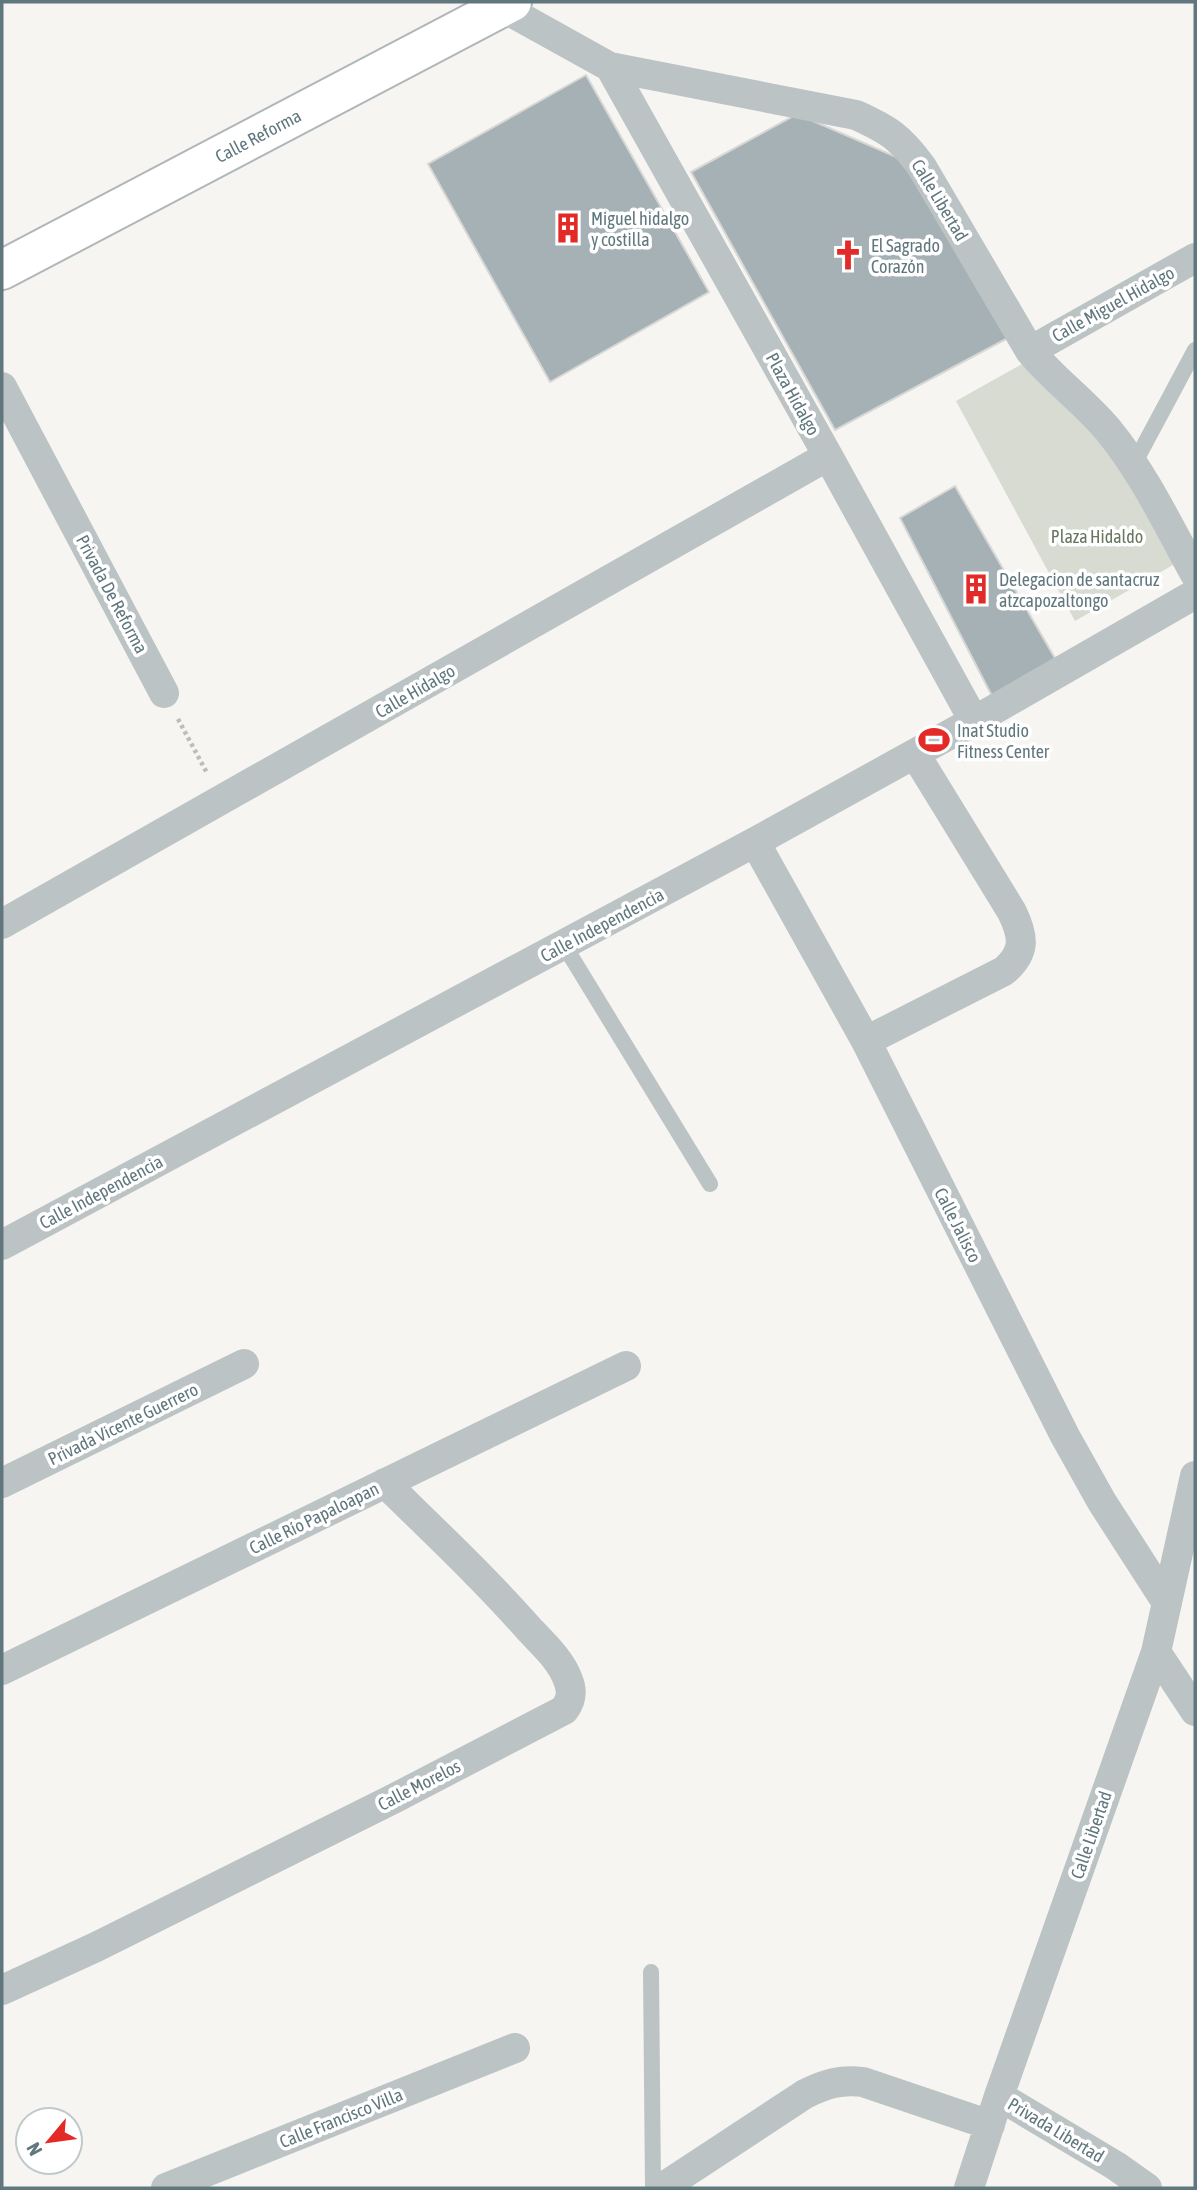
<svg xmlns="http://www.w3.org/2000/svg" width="1197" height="2190" font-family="'Asap Condensed',sans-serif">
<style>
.green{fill:#d7dbd1}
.building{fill:#a5b1b4;stroke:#d7d7d5;stroke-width:2}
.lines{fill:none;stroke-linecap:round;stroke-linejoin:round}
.secondary-casing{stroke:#afb7ba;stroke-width:42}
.path{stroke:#b9bdbe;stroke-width:4.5;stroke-dasharray:3.5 3.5;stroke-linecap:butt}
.lane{stroke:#bcc3c5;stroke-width:16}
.street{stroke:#bcc3c5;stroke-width:30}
.secondary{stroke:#fff;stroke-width:38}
.labels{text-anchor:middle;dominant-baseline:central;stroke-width:7;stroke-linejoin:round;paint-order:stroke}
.street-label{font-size:18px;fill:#61777e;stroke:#fff}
.poi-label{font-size:18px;fill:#61777e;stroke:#fff;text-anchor:start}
.park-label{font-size:18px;fill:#687660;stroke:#fff}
</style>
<rect width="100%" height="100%" fill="#f6f5f2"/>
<!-- green -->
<path class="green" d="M1031,359l84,86 65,116 -105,60 -119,-220z"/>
<!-- building -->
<path class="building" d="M586,75l123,217 -159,90 -122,-218z
M797,114l104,45 107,179 -173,92 -144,-258z
M955,486l101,174 -64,36 -92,-178z"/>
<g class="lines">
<!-- secondary casing -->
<g class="secondary-casing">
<g id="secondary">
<path id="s1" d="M2,270l510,-268"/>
</g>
</g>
<!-- path -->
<path class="path" d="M178,719l29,54"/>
<!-- lane -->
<path class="lane" d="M1134,464l61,-114
M564,945l146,239
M651,1972l2,216"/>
<!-- street -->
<path class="street" d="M502,7l108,60 246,48c33,15 44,22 66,52l108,184c24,29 55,51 79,80 35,43 59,94 86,143
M610,67l218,389 146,265
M1030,351l165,-93
M2,387l162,306
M755,842l111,199 199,395 37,66 65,101
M2,924l826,-468
M866,1041l138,-70c22,-19 20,-34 8,-59l-97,-158
M2,1245l753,-403 219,-121 221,-127
M2,1483l242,-119
M1156,1652l39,59
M2,1670l624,-304
M2,1990l94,-43 297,-148 171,-89c7,-9 9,-18 4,-30 -7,-20 -25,-36 -39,-51 -45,-51 -95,-98 -144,-146
M999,2096l117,70 31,22
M166,2188l349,-140
M662,2188l143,-94c20,-10 36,-15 58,-12l127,43
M969,2188l30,-92 157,-444 39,-176"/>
<!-- secondary -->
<use href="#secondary" class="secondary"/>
</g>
<!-- icons -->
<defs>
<g id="building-bare" transform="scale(2.415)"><path d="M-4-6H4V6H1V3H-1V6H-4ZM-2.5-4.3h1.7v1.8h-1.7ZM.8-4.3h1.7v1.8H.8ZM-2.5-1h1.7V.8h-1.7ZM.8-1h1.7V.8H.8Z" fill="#e32a26" stroke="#fff" stroke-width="2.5" paint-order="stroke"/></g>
<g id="church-bare" transform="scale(2.415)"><path d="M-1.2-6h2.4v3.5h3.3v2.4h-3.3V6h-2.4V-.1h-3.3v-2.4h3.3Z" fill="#e32a26" stroke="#fff" stroke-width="2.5" paint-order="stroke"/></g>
<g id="stadium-bare" transform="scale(2.415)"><path d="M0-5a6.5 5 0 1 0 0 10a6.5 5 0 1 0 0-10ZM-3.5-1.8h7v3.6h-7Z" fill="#e32a26" stroke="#fff" stroke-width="2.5" paint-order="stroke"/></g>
</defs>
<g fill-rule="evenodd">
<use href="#building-bare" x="568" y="228"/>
<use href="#church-bare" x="848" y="255"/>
<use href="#building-bare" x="976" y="589"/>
<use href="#stadium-bare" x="934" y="740"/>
</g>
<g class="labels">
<!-- street labels -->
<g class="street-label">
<text stroke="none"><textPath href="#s1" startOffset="289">Calle Reforma</textPath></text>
<text transform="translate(940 200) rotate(59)">Calle Libertad</text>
<text transform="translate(1113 304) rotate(-29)">Calle Miguel Hidalgo</text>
<text transform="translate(793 394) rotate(61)">Plaza Hidalgo</text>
<text transform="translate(112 594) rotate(62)">Privada De Reforma</text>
<text transform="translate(415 691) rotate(-30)">Calle Hidalgo</text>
<text transform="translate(602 925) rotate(-28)">Calle Independencia</text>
<text transform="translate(101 1192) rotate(-28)">Calle Independencia</text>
<text transform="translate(958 1225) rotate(63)">Calle Jalisco</text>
<text transform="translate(123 1424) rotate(-26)">Privada Vicente Guerrero</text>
<text transform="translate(314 1518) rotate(-26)">Calle Río Papaloapan</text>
<text transform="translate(419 1785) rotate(-27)">Calle Morelos</text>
<text transform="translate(1091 1835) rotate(-71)">Calle Libertad</text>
<text transform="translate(341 2118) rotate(-22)">Calle Francisco Villa</text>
<text transform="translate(1056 2130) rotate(31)">Privada Libertad</text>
</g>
<!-- poi labels -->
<g class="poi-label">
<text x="591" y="218">Miguel hidalgo<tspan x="591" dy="21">y costilla</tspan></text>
<text x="871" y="245">El Sagrado<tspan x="871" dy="21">Corazón</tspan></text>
<text x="999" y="579">Delegacion de santacruz<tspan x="999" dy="21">atzcapozaltongo</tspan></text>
<text x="957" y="730">Inat Studio<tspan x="957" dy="21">Fitness Center</tspan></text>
</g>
<!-- park labels -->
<g class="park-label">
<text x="1097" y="536">Plaza Hidaldo</text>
</g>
</g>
<!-- border -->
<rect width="1197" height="2190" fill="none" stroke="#61777e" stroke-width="7"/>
<!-- north arrow -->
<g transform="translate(49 2141) rotate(241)"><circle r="33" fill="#ffffff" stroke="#c0c9cb" stroke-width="2"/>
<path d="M0-5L12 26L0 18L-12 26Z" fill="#e32a26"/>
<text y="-10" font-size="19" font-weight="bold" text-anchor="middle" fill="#61777e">N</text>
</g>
</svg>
